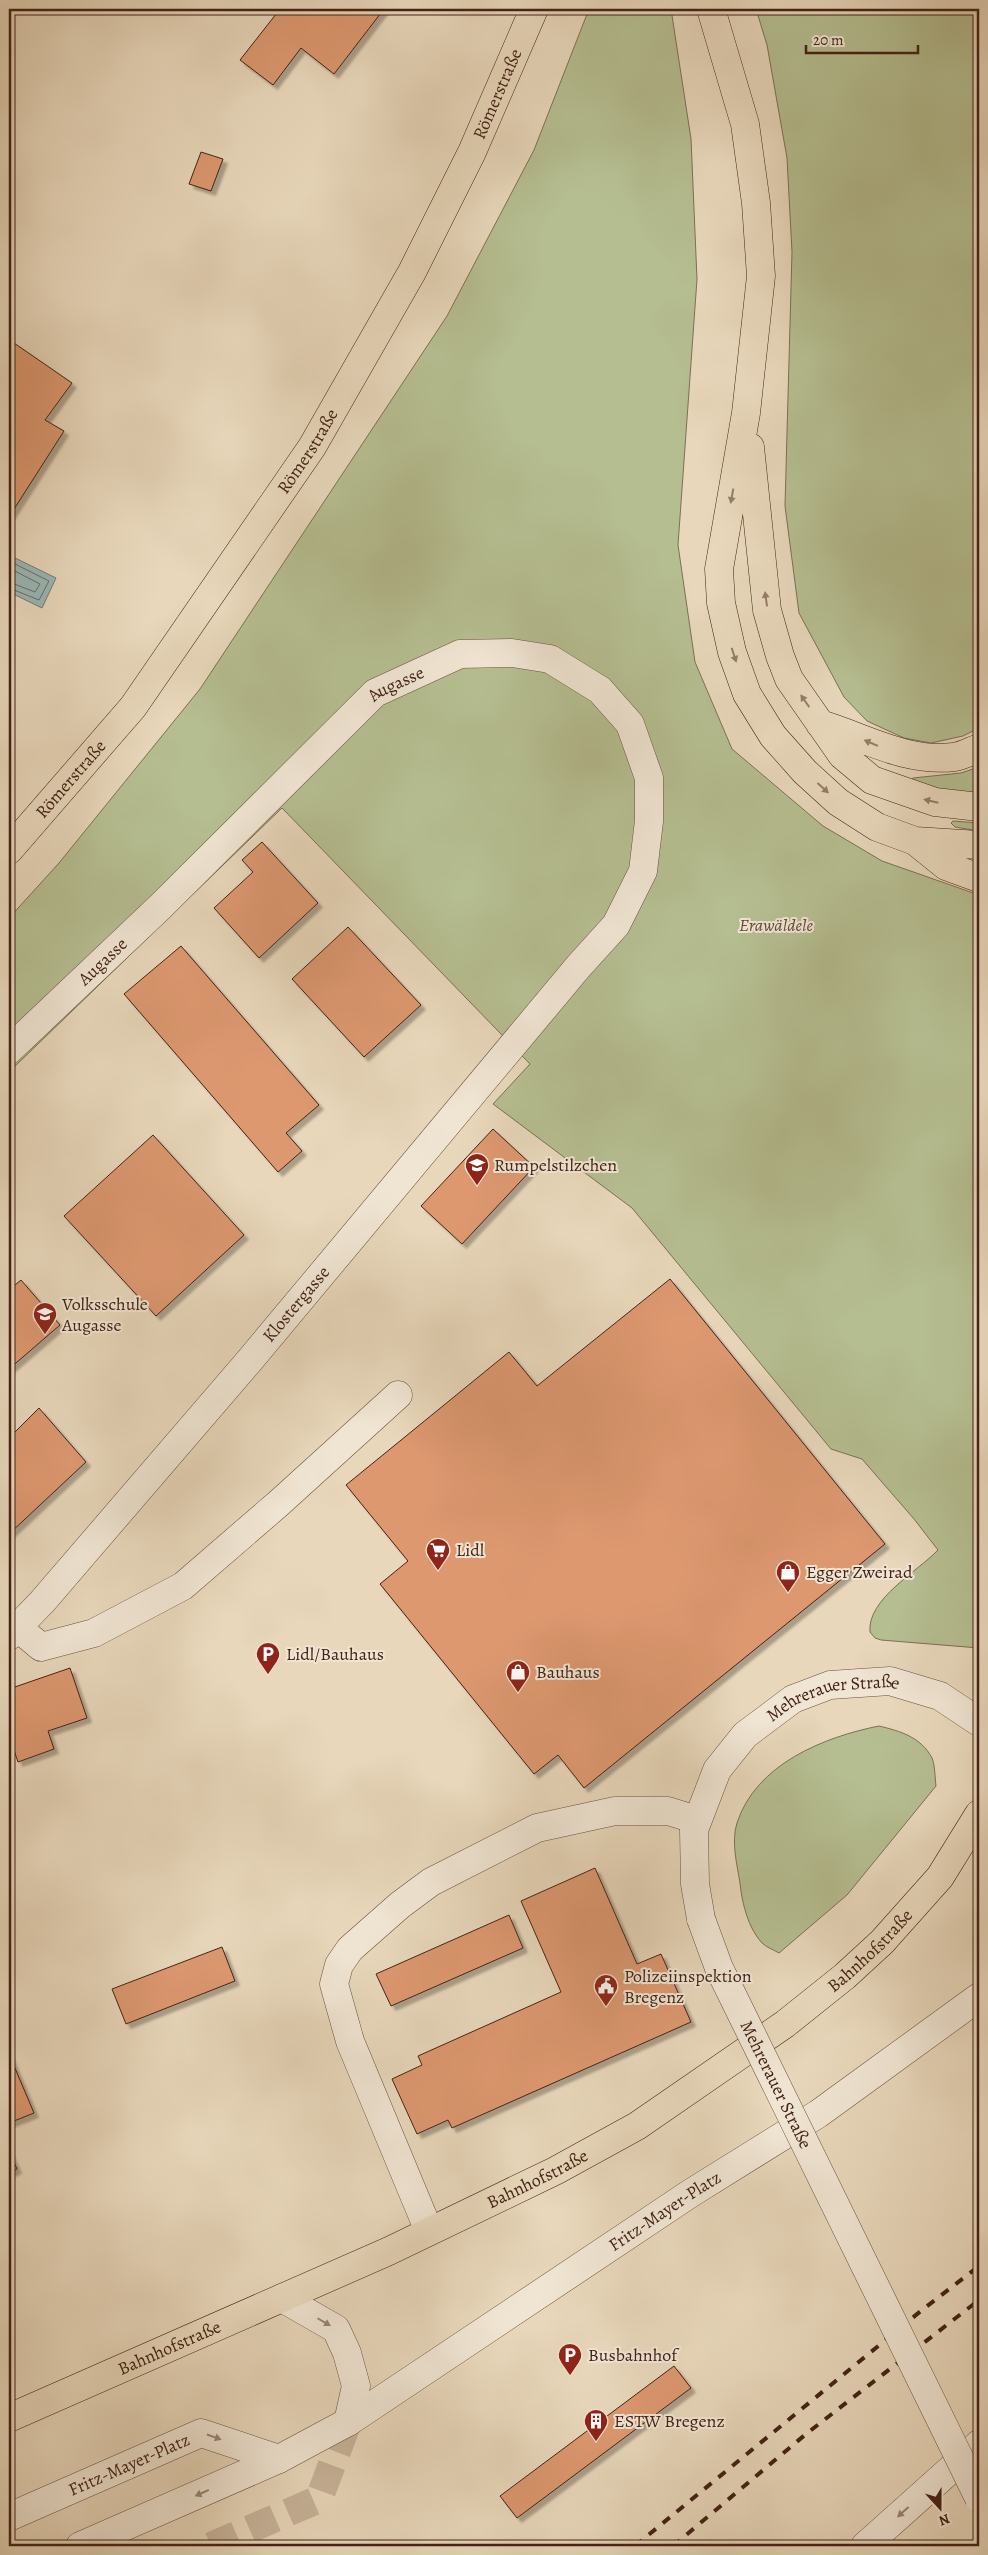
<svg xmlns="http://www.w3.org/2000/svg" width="988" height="2555" font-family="Alegreya,serif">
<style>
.green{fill:#b5be91;stroke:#7c7054}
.water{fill:#99b8b7;stroke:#777c77}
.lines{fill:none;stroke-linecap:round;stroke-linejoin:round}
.shore{stroke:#6e6d66;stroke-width:1}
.building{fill:#dd986f;stroke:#432216;filter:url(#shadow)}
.minor-tunnel{stroke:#c7b39a;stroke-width:28;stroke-dasharray:28 14;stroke-linecap:butt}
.minor-casing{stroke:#6c4f3f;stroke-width:29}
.major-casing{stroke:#432216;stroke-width:29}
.highway-casing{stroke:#432216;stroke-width:29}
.minor{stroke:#f0e5d3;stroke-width:28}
.major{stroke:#e8d7bb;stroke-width:28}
.highway{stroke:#e8d7bb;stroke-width:28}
.rail{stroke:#432216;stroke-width:4;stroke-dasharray:9 9;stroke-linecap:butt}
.minor-bridge-casing{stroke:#6c4f3f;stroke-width:29;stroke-linecap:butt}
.minor-bridge{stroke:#f0e5d3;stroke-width:28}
.oneway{fill:#967c68}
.oneway2{fill:#9a8474}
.labels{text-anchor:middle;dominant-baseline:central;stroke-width:4;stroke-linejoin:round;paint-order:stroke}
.street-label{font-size:18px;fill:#432216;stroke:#f0e5d3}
.park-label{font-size:18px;font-style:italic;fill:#604935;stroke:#f0e5d3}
.poi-label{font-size:18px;fill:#432216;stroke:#f0e5d3;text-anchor:start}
</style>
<defs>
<filter id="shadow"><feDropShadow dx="4.5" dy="4.5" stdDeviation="1" flood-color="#0004"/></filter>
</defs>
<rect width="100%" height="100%" fill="#e8d7bb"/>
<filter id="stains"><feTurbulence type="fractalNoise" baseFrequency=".004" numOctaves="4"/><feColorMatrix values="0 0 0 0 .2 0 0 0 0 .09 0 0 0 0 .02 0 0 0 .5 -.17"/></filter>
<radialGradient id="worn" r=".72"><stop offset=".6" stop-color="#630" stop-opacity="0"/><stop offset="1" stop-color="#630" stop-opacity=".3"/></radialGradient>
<!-- green -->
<path class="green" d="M589,9h82l20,130 6,140 -19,266 17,117 37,87 91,77 59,35 97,34v753l-98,-8 -6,-2 -5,-6c-3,-33 47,-60 68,-82l-24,-31 -52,-60 -31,-10 -199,-241 -139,-104 37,-40 -248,-256 -273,264v-154l50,-55 141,-174 247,-373 87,-166z
M756,9h223v719l-16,8 -32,7 -27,-5 -37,-17 -23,-24 -45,-84 -14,-107 7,-254 -5,-94 -20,-113z
M979,767v27l-39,-4 -29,-10 2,-2 48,-5z
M953,821l26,2v8l-24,-4 -4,-4z
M879,1726c21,5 42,11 53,32 3,7 3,20 4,28l-89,109 -68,58c-5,-3 -13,-6 -17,-10 -14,-15 -20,-40 -22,-60 -3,-19 -9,-41 -3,-60 19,-59 87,-86 142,-97z"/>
<!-- water -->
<path class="water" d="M9,555l47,23 -14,30 -33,-16z"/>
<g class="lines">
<!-- shore -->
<path class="shore" d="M9,561l40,20 -10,19 -30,-12
M9,568l31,16 -5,8 -26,-10"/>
</g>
<!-- building -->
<path class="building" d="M280,9h104l-50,65 -33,-26 -28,37 -33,-25z
M201,152l22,7 -12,32 -22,-7z
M14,343l58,40 -27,37 19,11 -55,86v-164z
M262,842l56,61 -59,55 -45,-50 39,-36 -11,-12z
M348,927l73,78 -57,52 -72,-78z
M181,946l138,159 -33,28 16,18 -24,21 -154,-178z
M493,1129l41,38 -72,77 -41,-38z
M153,1135l91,100 -88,81 -92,-100z
M670,1279l215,265 -301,244 -26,-33 -24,19 -154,-190 28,-23 -62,-76 163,-133 28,34z
M21,1280l39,45 -51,44v-79z
M39,1408l47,54 -77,72v-96z
M70,1668l17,50 -39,13 6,18 -36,13 -9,-26v-47z
M595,1868l42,96 24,-10 30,68 -239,106 -4,-8 -31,14 -25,-55 30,-14 -4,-9 143,-64 -40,-91z
M509,1915l14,33 -132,58 -15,-32z
M222,1947l13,34 -109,43 -14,-35z
M9,2054l25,59 -25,10z
M9,2151l8,18 -8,4z
M674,2366l17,22 -174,130 -17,-22z"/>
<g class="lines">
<!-- minor-tunnel -->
<path class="minor-tunnel" d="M211,2546l108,-47 29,-77"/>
<!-- minor casing -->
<g class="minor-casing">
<g id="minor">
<path id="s1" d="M9,1050l152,-144 214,-213 85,-39 52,-1 38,6 50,31 30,34 19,54v43l-6,50 -27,54 -38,42 -328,393 -208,242 -33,34"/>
<path d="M17,1627l24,20 53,-14 89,-47 96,-83 119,-108"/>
<path id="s2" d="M701,1919l-6,-35 -1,-54 23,-60 28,-35 48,-36 37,-14 60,-4 50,15 39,26"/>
<path d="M429,2231l-79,-190 -16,-57 5,-19 11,-16 50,-44 31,-23 106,-54 78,-17h53l29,9"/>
<path d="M282,2298l54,31 11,24 9,33 -8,36"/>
<path id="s3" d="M9,2517l192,-84 78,26"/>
<path id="s4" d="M80,2546l199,-87 69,-37 343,-229 127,-79 161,-117"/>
<path d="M865,2546l114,-102"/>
</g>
</g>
<!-- major casing -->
<g class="major-casing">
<g id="major">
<path id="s5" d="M9,850l124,-143 179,-260 100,-175 60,-120 62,-143"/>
<path id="s6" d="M9,2418l380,-167 166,-80 82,-45 148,-102 60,-48 37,-34 58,-65 39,-63"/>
</g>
</g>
<!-- highway casing -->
<g class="highway-casing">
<path id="highway" d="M711,9l34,115 11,79 5,73 -15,137 -27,156 2,34 11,49 15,42 26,42 32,36 33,30 39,25 38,14 64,4
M750,447l17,163 13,46 9,23 53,76 30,25 63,22 44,5
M820,724c44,13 86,39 134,33 8,-1 17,-6 25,-9
M915,841l31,25 33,12"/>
</g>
<!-- minor -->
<use href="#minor" class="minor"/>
<!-- major -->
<use href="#major" class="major"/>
<!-- highway -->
<use href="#highway" class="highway"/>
<!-- rail -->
<path class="rail" d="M635,2546l287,-236 57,-44
M673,2546l133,-112 173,-134"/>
<!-- minor-bridge casing -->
<g class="minor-bridge-casing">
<g id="minor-bridge">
<path id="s7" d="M701,1919l18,49 260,530"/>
</g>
</g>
<!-- minor-bridge -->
<use href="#minor-bridge" class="minor-bridge"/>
</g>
<!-- one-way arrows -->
<defs><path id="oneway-solid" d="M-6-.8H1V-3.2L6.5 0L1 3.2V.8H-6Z" transform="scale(1.25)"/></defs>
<g class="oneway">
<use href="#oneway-solid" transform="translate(732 496) rotate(100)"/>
<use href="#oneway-solid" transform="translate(766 599) rotate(-98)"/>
<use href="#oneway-solid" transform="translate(734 655) rotate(72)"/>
<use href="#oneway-solid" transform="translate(805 701) rotate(-125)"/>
<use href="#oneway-solid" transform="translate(871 743) rotate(-157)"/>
<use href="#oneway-solid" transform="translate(823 788) rotate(42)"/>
<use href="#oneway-solid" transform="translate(931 801) rotate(-167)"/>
</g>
<g class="oneway2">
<use href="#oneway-solid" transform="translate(324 2322) rotate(30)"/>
<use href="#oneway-solid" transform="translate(214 2437) rotate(19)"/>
<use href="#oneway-solid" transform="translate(202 2493) rotate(156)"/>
<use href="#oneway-solid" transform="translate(903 2512) rotate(138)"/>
</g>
<!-- icons -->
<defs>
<g id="school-pin" transform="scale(1.25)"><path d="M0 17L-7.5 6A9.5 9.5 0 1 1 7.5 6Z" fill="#8f2418" stroke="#f0e5d3"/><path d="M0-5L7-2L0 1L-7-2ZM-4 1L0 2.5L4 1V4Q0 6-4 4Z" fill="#fff"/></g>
<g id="supermarket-pin" transform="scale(1.25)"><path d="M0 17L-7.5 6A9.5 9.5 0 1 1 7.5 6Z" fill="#8f2418" stroke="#f0e5d3"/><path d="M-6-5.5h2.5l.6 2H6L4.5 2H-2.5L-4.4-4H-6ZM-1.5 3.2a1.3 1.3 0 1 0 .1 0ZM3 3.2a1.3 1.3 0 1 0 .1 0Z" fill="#fff"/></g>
<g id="shop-pin" transform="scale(1.25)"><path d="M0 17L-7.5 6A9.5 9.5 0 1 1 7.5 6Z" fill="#8f2418" stroke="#f0e5d3"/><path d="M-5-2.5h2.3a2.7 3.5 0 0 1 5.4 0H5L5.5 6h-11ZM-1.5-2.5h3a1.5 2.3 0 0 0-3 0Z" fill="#fff"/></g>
<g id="parking-pin" transform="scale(1.25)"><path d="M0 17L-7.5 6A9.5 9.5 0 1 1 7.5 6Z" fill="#8f2418" stroke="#f0e5d3"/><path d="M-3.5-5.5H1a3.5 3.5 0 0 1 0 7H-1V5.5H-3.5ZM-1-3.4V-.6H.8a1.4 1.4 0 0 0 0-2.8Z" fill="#fff"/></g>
<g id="civic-pin" transform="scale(1.25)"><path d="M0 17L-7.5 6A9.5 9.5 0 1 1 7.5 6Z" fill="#8f2418" stroke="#f0e5d3"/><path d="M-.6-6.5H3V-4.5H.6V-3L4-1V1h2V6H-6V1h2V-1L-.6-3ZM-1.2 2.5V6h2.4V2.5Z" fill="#fff"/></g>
<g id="building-pin" transform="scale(1.25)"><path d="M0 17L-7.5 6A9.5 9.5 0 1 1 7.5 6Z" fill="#8f2418" stroke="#f0e5d3"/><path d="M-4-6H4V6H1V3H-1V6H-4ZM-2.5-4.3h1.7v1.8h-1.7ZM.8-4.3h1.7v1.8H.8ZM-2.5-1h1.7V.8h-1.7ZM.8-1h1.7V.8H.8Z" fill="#fff"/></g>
</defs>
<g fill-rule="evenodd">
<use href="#school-pin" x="477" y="1165"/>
<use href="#school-pin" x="45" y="1314"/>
<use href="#supermarket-pin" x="438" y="1550"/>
<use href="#shop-pin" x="788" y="1572"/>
<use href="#parking-pin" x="268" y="1654"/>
<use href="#shop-pin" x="518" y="1672"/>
<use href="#civic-pin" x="606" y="1986"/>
<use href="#parking-pin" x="570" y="2355"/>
<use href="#building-pin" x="596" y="2421"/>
</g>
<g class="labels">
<!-- street labels -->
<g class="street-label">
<text stroke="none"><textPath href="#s5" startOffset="904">Römerstraße</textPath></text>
<text stroke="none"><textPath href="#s5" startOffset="499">Römerstraße</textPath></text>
<text stroke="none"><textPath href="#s1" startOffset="534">Augasse</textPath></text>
<text stroke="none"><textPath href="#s5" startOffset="94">Römerstraße</textPath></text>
<text stroke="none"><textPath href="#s1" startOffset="129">Augasse</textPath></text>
<text transform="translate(296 1304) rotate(-50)">Klostergasse</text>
<text stroke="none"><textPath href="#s2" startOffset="298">Mehrerauer Straße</textPath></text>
<text stroke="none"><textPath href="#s6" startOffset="985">Bahnhofstraße</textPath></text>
<text stroke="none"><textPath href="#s7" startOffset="182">Mehrerauer Straße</textPath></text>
<text stroke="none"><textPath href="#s6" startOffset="580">Bahnhofstraße</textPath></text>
<text stroke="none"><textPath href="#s4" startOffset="676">Fritz-Mayer-Platz</textPath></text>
<text stroke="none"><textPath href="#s6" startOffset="175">Bahnhofstraße</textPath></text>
<text stroke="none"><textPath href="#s3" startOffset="131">Fritz-Mayer-Platz</textPath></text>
</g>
<!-- park labels -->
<g class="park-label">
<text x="776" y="925">Erawäldele</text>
</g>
<!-- poi labels -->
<g class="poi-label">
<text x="494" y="1165">Rumpelstilzchen</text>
<text x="62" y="1304">Volksschule<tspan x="62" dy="21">Augasse</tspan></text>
<text x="456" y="1550">Lidl</text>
<text x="806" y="1572">Egger Zweirad</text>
<text x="286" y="1654">Lidl/Bauhaus</text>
<text x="536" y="1672">Bauhaus</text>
<text x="624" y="1976">Polizeiinspektion<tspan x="624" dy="21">Bregenz</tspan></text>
<text x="588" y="2355">Busbahnhof</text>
<text x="614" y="2421">ESTW Bregenz</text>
</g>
</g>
<!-- margin -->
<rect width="988" height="2555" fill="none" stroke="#e8d7bb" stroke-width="30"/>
<rect x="10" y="10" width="968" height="2535" fill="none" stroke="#432216" stroke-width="2.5"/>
<rect x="15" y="15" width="958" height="2525" fill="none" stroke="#432216"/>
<!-- north arrow -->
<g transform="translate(940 2508) rotate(159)" stroke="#f0e5d3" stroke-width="4" paint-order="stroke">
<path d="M0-4L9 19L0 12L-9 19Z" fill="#432216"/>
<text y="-8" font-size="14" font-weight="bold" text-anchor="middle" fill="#432216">N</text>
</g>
<!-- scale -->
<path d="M806 45v8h112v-8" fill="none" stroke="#432216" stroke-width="2.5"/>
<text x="813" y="45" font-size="15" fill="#432216" stroke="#f0e5d3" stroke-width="4" paint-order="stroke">20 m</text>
<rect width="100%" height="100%" filter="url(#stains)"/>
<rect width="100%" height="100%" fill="url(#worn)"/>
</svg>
